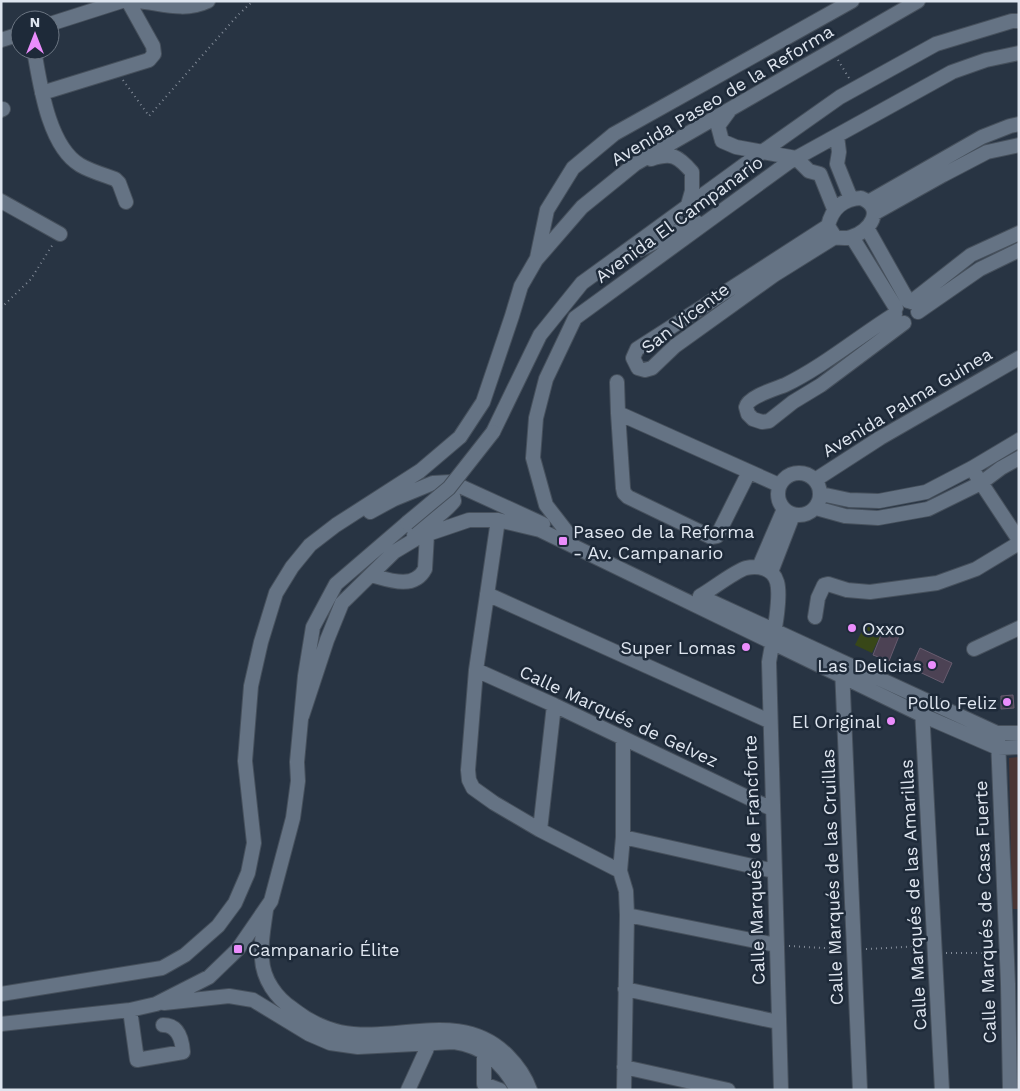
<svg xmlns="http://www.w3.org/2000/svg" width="1020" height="1091" font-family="'Work Sans',sans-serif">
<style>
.education{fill:#493534}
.green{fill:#384718}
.building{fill:#4c4254;stroke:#675c6f}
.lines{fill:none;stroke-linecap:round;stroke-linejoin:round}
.minor-casing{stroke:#46505c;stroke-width:16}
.path{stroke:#828b98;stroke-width:2;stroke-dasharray:1 4;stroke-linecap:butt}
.minor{stroke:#657384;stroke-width:14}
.minor-bridge-casing{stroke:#46505c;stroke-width:16;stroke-linecap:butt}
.minor-bridge{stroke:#657384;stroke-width:14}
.poi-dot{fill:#eb8dfc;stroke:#1e2a39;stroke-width:2}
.labels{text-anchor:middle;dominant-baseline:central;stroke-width:5;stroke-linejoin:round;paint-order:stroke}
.street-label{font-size:18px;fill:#dee5ef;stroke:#1e2a39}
.poi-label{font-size:18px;fill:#dee5ef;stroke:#1e2a39;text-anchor:end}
</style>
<rect width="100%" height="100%" fill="#283443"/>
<!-- education -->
<path class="education" d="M1019,757v152h-7l-3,-151z"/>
<!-- green -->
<path class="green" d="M866,623l17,7 -11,23 -17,-8z"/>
<!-- building -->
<path class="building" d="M883,630l16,6 -10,25 -16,-6z
M920,648l32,15 -9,20 -32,-15z
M1013,695l1,13 -13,1v-13z"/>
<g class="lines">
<!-- minor casing -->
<g class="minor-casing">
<path id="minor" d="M139,1c24,3 46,11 69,0
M50,24l72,-23
M1,40l19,-6
M34,50c6,33 14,96 46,115 10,6 24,10 35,14l4,4 7,19
M42,93l107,-33 5,-6 -1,-8 -25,-45
M1,110l2,-1
M729,111l-11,15 4,15 14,6 60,11 13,13 11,3 14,35
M837,136l2,16 -2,12 14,35
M651,159c21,-7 27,-3 41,13v19l-4,14
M861,198c25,10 9,34 -10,39 -5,2 -11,1 -16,0l-7,-11c4,-18 15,-27 33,-28z
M1,201l59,33
M870,201l112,-64 28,-11 9,-2
M875,213l68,-38 44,-23 32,-7
M828,226l-191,123 -4,9 5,10 7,2 7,-2 23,-22 99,-71 61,-38
M867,228l41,73
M852,237l44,71
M639,250l57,-28
M537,258l10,-48 26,-42 41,-34 238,-133
M911,302l60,-47 48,-22
M918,312l62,-43 39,-19
M895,314c-37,23 -71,52 -110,71 -10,4 -37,12 -39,22l2,7 5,5 9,3 7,-1 24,-19 28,-17 83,-62
M617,382l1,31 5,75 1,5 4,4 83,40 6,-1 32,-64
M618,413l161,72
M493,432l47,-97 42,-52 180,-131 78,-55 96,-53 76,-23h7
M778 494a21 21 0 1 1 42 0a21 21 0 1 1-42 0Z
M976,475l43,65
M815,480l65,-42 139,-80
M821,494l28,6 30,1 47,-9 46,-24 47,-28
M816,508l29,8 33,2 50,-9 53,-26 20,-15 18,-10
M370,512l24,-13 39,-16 18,-1 92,42
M498,520l-22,150 -8,100 1,10 4,8 21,15 46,27 80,41
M414,535c13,-12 29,-20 40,-34l-3,-14 -10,-2
M570,536l-24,-31 -13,-47 3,-40 10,-39 29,-61 214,-156 163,-90 34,-12 33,-7
M759,567l25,-58
M771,572l22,-57
M371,575c18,5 43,15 54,-6l2,-35
M487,594l282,127
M700,596c11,-6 35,-25 46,-28 12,-3 27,0 31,14 5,17 -5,61 -8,80l12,428
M706,599l291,134h22
M815,617l3,-19 6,-13 4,-1 19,6 23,2 67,-9 39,-14 43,-26
M974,649l45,-21
M842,668l18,422
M476,670l78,35 218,104
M922,709l20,381
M302,716l25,-76 15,-37 52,-51 25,-15 50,-17h29l42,10 382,185 76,33 21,-1
M623,739v98l-3,34 6,20 1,24 -3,175
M998,739l10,245 2,106
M540,830l14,-125
M623,837l151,34
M266,910c-2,16 -6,34 -4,49 1,20 14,39 31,50 14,11 29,19 47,23 56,12 120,-24 167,23 10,10 18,21 23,35
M627,915l149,30
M625,989l153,33
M1,994l161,-26 23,-13 33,-29 17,-23 13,-30 6,-30 -9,-82 6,-75 10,-44 15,-49 16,-26 18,-22 26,-20 84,-54 40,-34 23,-35 29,-86 9,-30 15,-26 46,-53 53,-43 283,-163
M164,1003l65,-7 24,4 56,34 21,9 28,4 96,-5c29,4 50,22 63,48
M130,1010l7,50 46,-8c-1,-13 -5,-27 -20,-27
M1,1024l129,-14 26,-6 53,-27 29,-28 33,-48 22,-83 5,-37 -1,-19 8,-86 8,-49 23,-43 71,-61
M484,1053v31l16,6
M624,1067l104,23
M408,1090l21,-46"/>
</g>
<!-- path -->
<path class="path" d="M838,60l11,18
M123,80l26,36 89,-101 15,-14
M1,308l30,-29 22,-35
M789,946l52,3
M866,949l57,-3
M946,953h48"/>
<!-- minor -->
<use href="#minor" class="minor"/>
<!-- minor-bridge casing -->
<g class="minor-bridge-casing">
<path id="minor-bridge" d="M407,523l42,-35 44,-56"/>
</g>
<!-- minor-bridge -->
<use href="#minor-bridge" class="minor-bridge"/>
</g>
<!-- markers -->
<g class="poi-dot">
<rect x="558" y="536" width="10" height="10" rx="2.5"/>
<circle cx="852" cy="628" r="5"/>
<circle cx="746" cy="647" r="5"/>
<circle cx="932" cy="665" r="5"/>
<circle cx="1007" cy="702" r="5"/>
<circle cx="891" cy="721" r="5"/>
<rect x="233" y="944" width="10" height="10" rx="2.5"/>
</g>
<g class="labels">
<!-- street labels -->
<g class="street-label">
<text transform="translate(722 95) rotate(-31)">Avenida Paseo de la Reforma</text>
<text transform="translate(679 219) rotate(-36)">Avenida El Campanario</text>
<text transform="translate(685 318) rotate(-37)">San Vicente</text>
<text transform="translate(907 402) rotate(-31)">Avenida Palma Guinea</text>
<text transform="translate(619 716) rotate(25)">Calle Marqués de Gelvez</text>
<text transform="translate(754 860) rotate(-92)">Calle Marqués de Francforte</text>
<text transform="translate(832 877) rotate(-92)">Calle Marqués de las Cruillas</text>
<text transform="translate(913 895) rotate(-93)">Calle Marqués de las Amarillas</text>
<text transform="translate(985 912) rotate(-92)">Calle Marqués de Casa Fuerte</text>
</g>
<!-- poi labels -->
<g class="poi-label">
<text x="573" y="531" text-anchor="start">Paseo de la Reforma<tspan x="573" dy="21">- Av. Campanario</tspan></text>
<text x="862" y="628" text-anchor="start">Oxxo</text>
<text x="736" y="647">Super Lomas</text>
<text x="922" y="665">Las Delicias</text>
<text x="997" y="702">Pollo Feliz</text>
<text x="881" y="721">El Original</text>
<text x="248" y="949" text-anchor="start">Campanario Élite</text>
</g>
</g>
<!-- border -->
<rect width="1020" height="1091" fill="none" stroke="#dee5ef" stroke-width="5"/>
<!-- north arrow -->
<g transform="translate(35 35)"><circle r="24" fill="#1e2a39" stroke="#6b7582"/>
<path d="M0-4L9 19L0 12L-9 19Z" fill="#eb8dfc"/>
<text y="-8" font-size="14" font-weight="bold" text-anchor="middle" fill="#dee5ef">N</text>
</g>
</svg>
